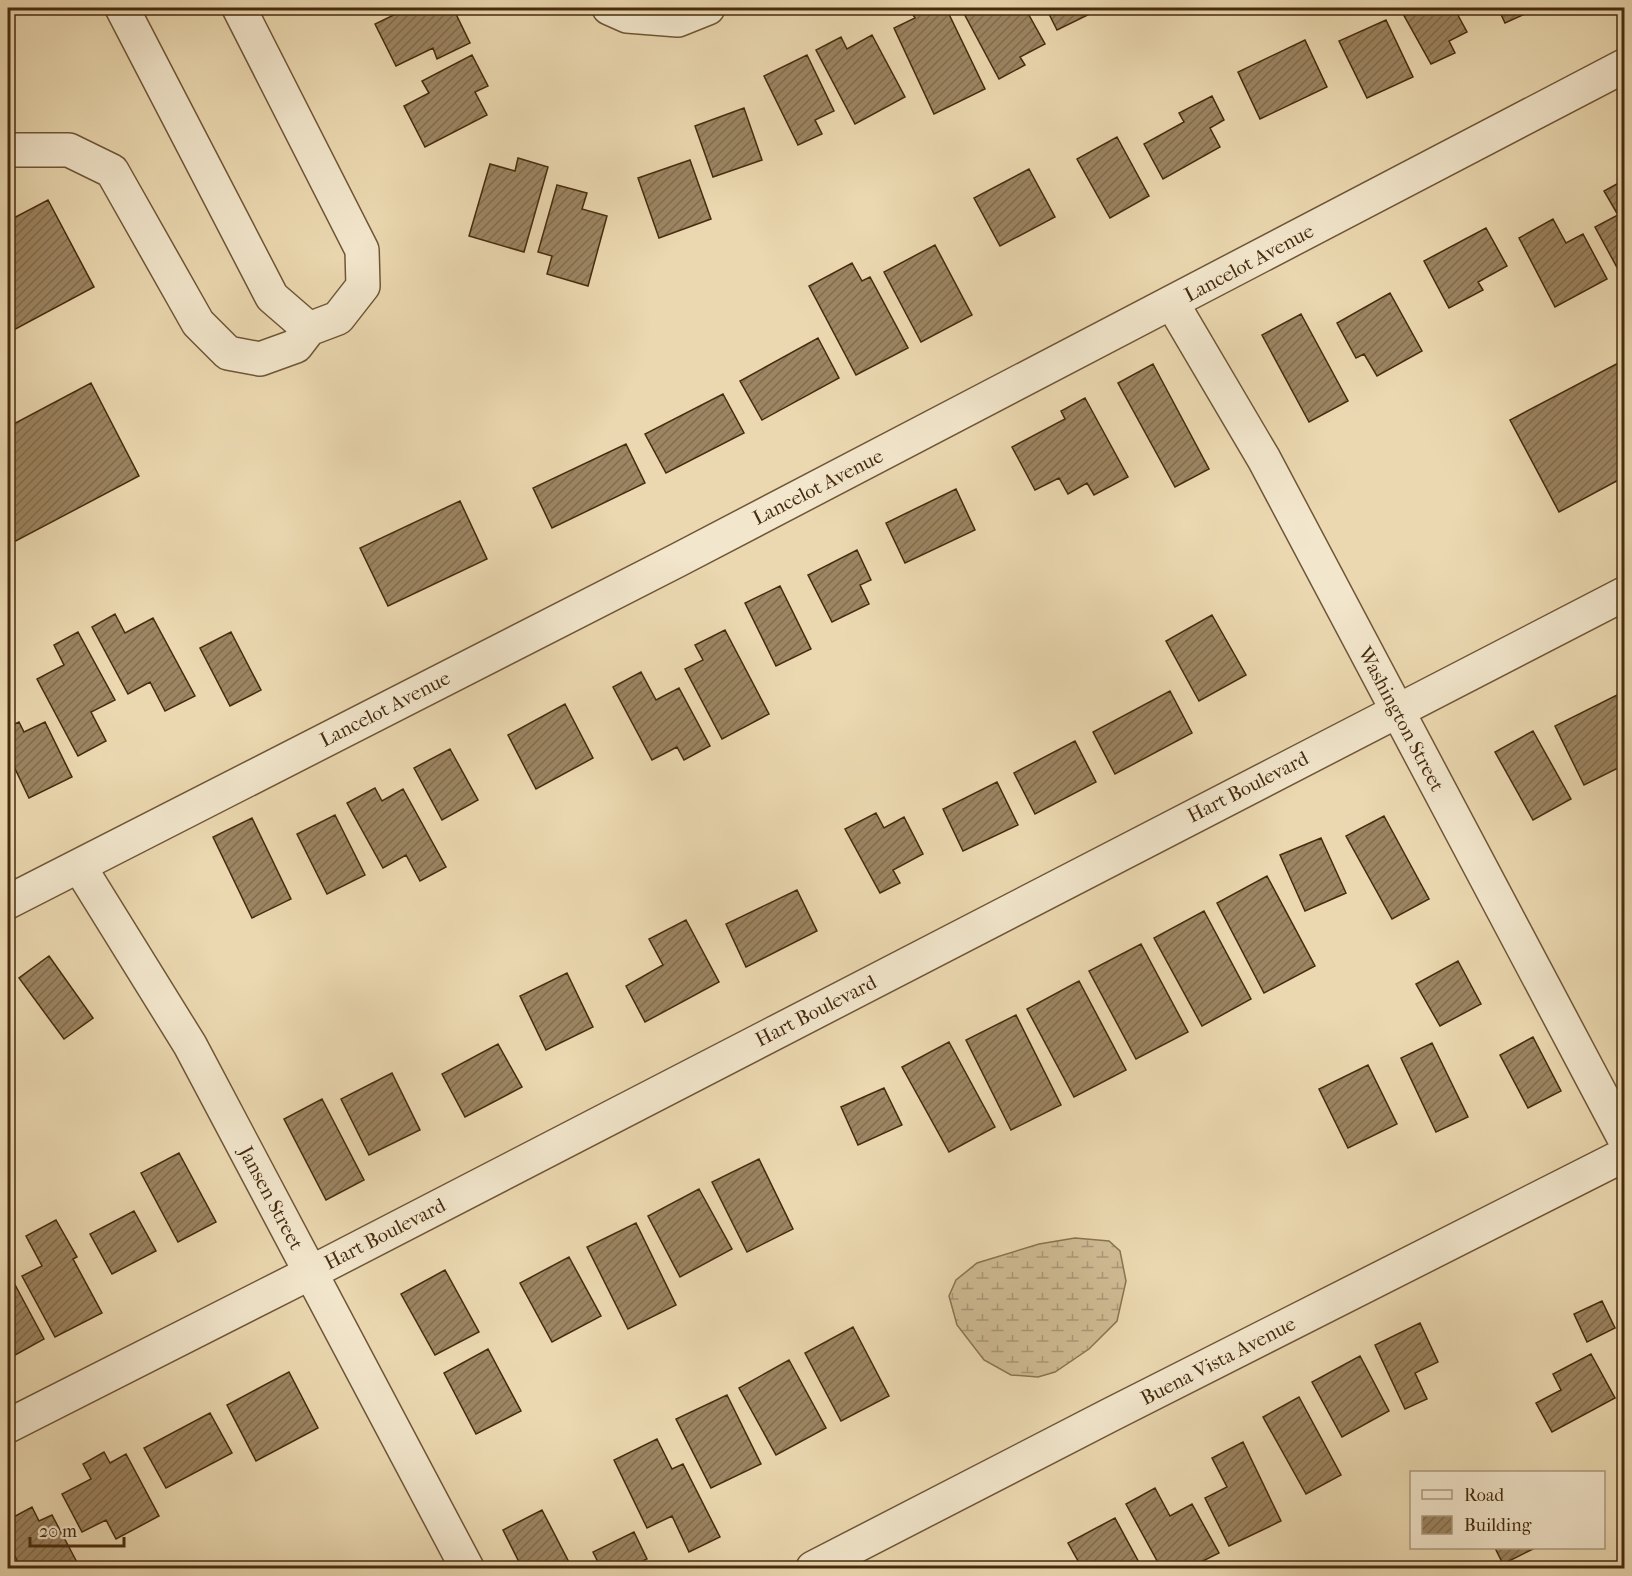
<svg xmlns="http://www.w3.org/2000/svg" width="1632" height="1576" font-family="'IM FELL French Canon',serif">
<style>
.wetland{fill:url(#wetland-marsh);stroke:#8a7351;stroke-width:1.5}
.building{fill:url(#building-hatch);stroke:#462b0e;stroke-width:1.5}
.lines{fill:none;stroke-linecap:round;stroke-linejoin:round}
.minor-casing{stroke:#6f5636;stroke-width:36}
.minor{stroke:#f2e6cc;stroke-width:33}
.labels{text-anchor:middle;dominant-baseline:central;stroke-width:4.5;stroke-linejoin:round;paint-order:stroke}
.street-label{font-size:20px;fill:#462b0e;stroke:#f2e6cc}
</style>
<defs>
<pattern id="wetland-marsh" width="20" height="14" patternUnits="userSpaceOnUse" patternTransform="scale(1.5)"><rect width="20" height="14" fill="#cfbb94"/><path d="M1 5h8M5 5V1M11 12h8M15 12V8" fill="none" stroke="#aa9877"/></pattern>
<pattern id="building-hatch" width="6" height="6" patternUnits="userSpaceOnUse" patternTransform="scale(1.5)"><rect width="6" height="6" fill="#9c8562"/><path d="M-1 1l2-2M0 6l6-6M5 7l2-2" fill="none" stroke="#816d4f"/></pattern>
</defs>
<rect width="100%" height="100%" fill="#ebd8b0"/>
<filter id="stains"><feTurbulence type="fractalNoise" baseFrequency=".00333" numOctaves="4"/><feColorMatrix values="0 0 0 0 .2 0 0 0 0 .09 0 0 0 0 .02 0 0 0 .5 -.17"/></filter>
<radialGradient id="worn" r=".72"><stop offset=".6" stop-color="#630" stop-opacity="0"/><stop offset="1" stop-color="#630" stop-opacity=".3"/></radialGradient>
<!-- wetland -->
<path class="wetland" d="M1075,1238l34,3 11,10 6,30 -9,40 -28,28 -34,23 -17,5 -27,-2 -27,-15 -27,-35 -8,-29 7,-16 21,-17 62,-19z"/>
<!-- building -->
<path class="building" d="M408,8h45l17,35 -33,16 -4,-11 -37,18 -21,-42z
M909,8h37l39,81 -51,25 -40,-86 21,-10z
M961,8h64l20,36 -25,13 5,8 -26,14z
M1046,8h46l2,4 -37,18z
M1410,8h44l13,24 -18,9 6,12 -24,11 -29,-52z
M1498,8h40l-33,15z
M1386,20l27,57 -46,21 -28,-57z
M872,35l33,62 -50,27 -39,-74 25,-13 6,12z
M1305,40l22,47 -67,32 -22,-47z
M472,55l16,31 -13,6 12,23 -62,32 -21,-41 25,-13 -7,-12z
M807,55l27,56 -19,9 7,14 -24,11 -34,-69z
M1212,96l12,24 -14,8 10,19 -57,32 -19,-35 40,-22 -5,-9z
M744,108l18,52 -49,17 -18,-51z
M1117,137l32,59 -39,22 -33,-59z
M518,158l30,9 -24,85 -55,-16 21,-72 25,7z
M690,160l21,59 -52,19 -21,-60z
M1029,169l26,48 -55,29 -26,-48z
M1624,180v91l-4,2 -25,-46 23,-12 -14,-24z
M557,185l30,8 -5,16 25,7 -19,70 -41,-12 5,-18 -14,-4z
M48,200l46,87 -86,46v-112z
M1553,219l13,24 17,-9 24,45 -52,28 -36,-69z
M1486,228l21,38 -29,16 5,8 -34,18 -25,-47z
M935,245l37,70 -51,27 -37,-70z
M852,263l10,18 8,-4 38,71 -52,27 -47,-89z
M1390,293l32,58 -45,25 -13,-22 -8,4 -19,-35z
M1301,314l47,87 -39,21 -47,-87z
M818,338l21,40 -77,42 -22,-39z
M1624,360v117l-65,35 -49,-92z
M1153,364l56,105 -34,18 -57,-104z
M91,383l48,93 -131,69v-118z
M723,394l21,39 -78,40 -21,-39z
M1085,398l43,79 -34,18 -7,-12 -19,11 -9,-16 -24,12 -23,-43 53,-28 -4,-8z
M626,444l19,39 -93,45 -19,-40z
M956,489l19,41 -70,33 -19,-40z
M460,501l27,58 -99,47 -28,-58z
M857,550l14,30 -11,5 9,19 -37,18 -24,-47z
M780,586l31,63 -35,17 -31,-63z
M115,614l10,19 28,-15 42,78 -30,15 -15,-29 -22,12 -36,-67z
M1212,615l34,60 -47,26 -33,-60z
M725,630l44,84 -47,25 -37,-70 18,-9 -8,-15z
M78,632l37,68 -24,12 15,29 -28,15 -41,-77 27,-14 -10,-20z
M231,632l30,58 -31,16 -30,-58z
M641,672l15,28 23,-12 31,58 -26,14 -7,-13 -25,13 -39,-73z
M1170,691l22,42 -77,41 -22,-42z
M1621,693l3,7v65l-40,20 -29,-59z
M565,704l28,54 -57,31 -28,-54z
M19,722l5,10 21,-10 27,55 -43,21 -21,-44v-27z
M1533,731l38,68 -38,21 -38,-68z
M1075,741l21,41 -61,32 -21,-41z
M450,749l28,51 -36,20 -28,-52z
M997,782l21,43 -55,26 -20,-42z
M375,788l7,13 21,-12 43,78 -26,14 -14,-26 -23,13 -36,-65z
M876,813l8,15 20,-11 19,37 -30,16 7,13 -20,10 -35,-64z
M335,815l30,60 -38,19 -30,-60z
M1384,816l45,83 -37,20 -46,-83z
M252,818l39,81 -39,19 -39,-81z
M1321,838l25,55 -41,18 -25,-56z
M1267,876l48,90 -51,27 -47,-90z
M797,890l20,41 -71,36 -20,-43z
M1204,911l47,88 -49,27 -48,-88z
M686,920l33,62 -74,40 -19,-36 37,-21 -14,-26z
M1141,944l47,88 -52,27 -47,-88z
M49,956l44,62 -29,21 -45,-61z
M1458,961l23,43 -41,22 -24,-42z
M567,973l26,54 -47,23 -26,-54z
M1079,981l47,89 -52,27 -47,-88z
M1016,1015l45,90 -50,25 -45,-90z
M1533,1037l28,54 -33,17 -28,-53z
M949,1042l46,85 -46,25 -47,-85z
M1432,1043l36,74 -32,15 -35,-74z
M498,1044l24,43 -57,30 -23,-43z
M1368,1065l29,59 -49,24 -29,-59z
M392,1073l28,57 -51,25 -28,-56z
M884,1088l18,37 -44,20 -17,-38z
M322,1099l42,81 -38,20 -42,-81z
M179,1153l37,69 -38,20 -37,-69z
M759,1159l34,70 -46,23 -35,-70z
M699,1189l33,60 -52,28 -32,-61z
M134,1211l22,40 -44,23 -22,-40z
M56,1220l21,37 -4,2 29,54 -47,24 -33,-61 20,-10 -16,-30z
M636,1223l40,82 -48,24 -41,-82z
M569,1257l32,59 -49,26 -32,-59z
M445,1270l34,62 -44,23 -34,-61z
M13,1281l31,58 -36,20v-75z
M1602,1301l13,27 -28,14 -13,-28z
M1420,1323l18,39 -23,11 12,26 -22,10 -30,-64z
M853,1327l36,69 -48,25 -36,-68z
M488,1349l33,62 -45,23 -32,-61z
M1591,1354l24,44 -63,34 -16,-29 25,-13 -8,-16z
M1360,1356l29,55 -47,26 -30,-55z
M789,1360l37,68 -50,27 -37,-67z
M289,1372l29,56 -62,33 -29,-56z
M727,1395l34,69 -50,24 -35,-69z
M1299,1397l42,78 -35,19 -43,-77z
M210,1413l22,40 -66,35 -22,-40z
M657,1439l15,30 11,-5 37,73 -31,15 -17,-36 -25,12 -33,-68z
M1243,1442l38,79 -52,25 -24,-48 22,-11 -15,-29z
M104,1452l6,11 16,-9 33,62 -43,23 -10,-19 -24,12 -20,-38 29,-15 -8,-15z
M1155,1488l15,28 22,-12 27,49 -30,15h-28l-35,-64z
M32,1507l7,14 13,-6 28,53h-59l-13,-25v-23z
M542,1510l30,58h-50l-19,-38z
M1115,1518l27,50h-60l-14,-25z
M634,1532l13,27 -19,9h-27l-8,-16z
M1495,1548h40l-32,16z"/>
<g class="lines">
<!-- minor casing -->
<g class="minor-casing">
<path id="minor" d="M122,8l150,289 37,32
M609,8l18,8 51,4 30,-12
M8,150h61l43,21 86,152 30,30 32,6 36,-13 13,-17 29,-11 25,-32 -1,-36 -123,-242
M1172,303l92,156 360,679
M79,866l111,179 277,523
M8,902l670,-342 946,-494
M8,1426l302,-153 1314,-679
M813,1568l297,-153 514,-260"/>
</g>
<!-- minor -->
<use href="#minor" class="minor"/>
</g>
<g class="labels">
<!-- street labels -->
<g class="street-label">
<text transform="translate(1249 263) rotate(-28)">Lancelot Avenue</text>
<text transform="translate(818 487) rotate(-27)">Lancelot Avenue</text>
<text transform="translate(385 709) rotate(-27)">Lancelot Avenue</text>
<text transform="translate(1401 719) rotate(62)">Washington Street</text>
<text transform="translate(1248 787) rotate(-27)">Hart Boulevard</text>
<text transform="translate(816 1011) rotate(-27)">Hart Boulevard</text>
<text transform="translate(271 1198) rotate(62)">Jansen Street</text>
<text transform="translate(385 1234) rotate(-27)">Hart Boulevard</text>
<text transform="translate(1218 1361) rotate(-27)">Buena Vista Avenue</text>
</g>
</g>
<!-- margin -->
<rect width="1632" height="1576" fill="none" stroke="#ebd8b0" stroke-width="30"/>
<rect x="9" y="9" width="1614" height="1558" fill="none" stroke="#462b0e" stroke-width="3"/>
<rect x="15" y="15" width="1602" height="1546" fill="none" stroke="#462b0e" stroke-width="1.5"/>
<!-- legend -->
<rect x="1410" y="1471" width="195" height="78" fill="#f2e6cc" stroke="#ad9b80" stroke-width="1.5"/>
<rect x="1422" y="1490" width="30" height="9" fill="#f2e6cc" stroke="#ad9b80" stroke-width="1.5"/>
<text x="1464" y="1501" font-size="18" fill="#462b0e">Road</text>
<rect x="1422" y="1516" width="30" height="18" fill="url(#building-hatch)" stroke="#ad9b80" stroke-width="1.5"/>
<text x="1464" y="1531" font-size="18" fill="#462b0e">Building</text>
<!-- scale -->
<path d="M30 1537v9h94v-9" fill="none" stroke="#462b0e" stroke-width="3"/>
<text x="39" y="1537" font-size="18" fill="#462b0e" stroke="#f2e6cc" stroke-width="4.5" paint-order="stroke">20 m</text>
<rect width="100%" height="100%" filter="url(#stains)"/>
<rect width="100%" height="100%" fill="url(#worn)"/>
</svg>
